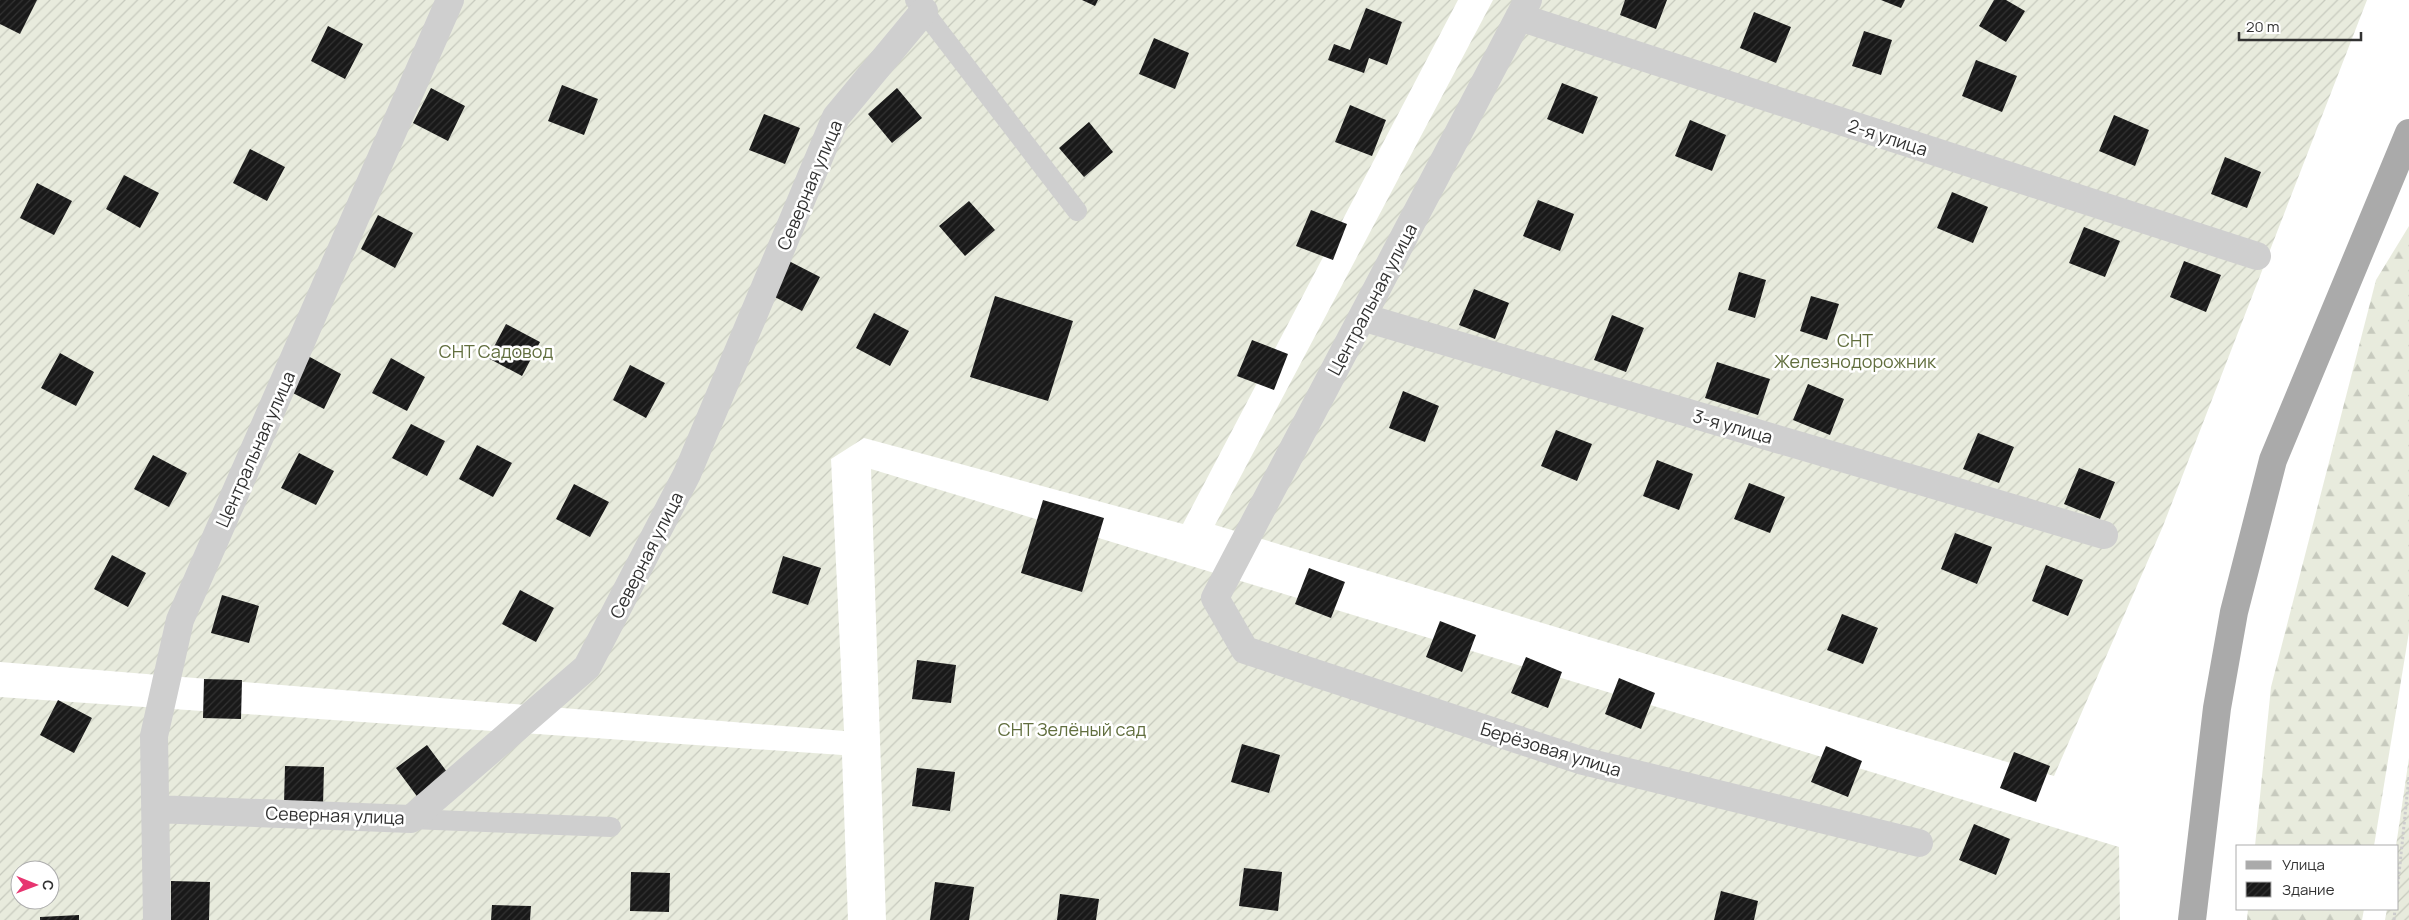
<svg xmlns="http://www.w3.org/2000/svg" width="2409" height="920" font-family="Manrope,sans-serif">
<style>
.forest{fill:url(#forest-firs)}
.garden{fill:url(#garden-furrows);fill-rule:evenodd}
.building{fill:url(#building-hatch)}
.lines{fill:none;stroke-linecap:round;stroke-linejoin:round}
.path{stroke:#ccc;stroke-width:3;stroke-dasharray:2.5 2.5;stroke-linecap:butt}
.lane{stroke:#cfcfcf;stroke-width:20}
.street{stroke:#cfcfcf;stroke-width:28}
.primary{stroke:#aaa;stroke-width:28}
.labels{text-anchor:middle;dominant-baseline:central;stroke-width:5;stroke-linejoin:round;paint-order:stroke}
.street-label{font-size:18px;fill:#323232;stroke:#fff}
.park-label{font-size:18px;fill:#616e3e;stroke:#fff}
</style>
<defs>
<pattern id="forest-firs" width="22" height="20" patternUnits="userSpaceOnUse" patternTransform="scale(1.25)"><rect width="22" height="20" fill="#e8ebdd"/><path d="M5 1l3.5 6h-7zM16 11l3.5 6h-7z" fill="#c7cabe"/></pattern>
<pattern id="garden-furrows" width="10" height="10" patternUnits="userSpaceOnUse" patternTransform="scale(1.25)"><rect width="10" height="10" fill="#e8ebdd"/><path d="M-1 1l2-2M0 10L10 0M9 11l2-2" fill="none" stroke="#c7cabe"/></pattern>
<pattern id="building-hatch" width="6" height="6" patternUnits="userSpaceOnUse" patternTransform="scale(1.25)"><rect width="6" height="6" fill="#191919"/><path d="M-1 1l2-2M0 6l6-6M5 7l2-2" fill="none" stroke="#323232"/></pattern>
</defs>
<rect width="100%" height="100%" fill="#fff"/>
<!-- forest -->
<path class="forest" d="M2409,226v406l-35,214h-119l16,-159 105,-407z
M2248,909h116l-2,11h-115z"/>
<!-- garden -->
<path class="garden" d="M0,0h1458l-275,524 -319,-86 -33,21 13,272 -844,-69z
M1493,0h874l-204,526 -109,250 -839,-251z
M871,469l1248,378 1,73h-1234z
M0,697l842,58 6,165h-848zM20,870h30v30h-30z
M2409,758v162h-24l2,-11h11v-63h-2z"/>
<!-- building -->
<path class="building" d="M0,0h37l-17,34 -20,-10z
M1082,0h16l-3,6z
M1625,0h42l-11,29 -36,-14z
M1881,0h24l-4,8z
M1994,0h12l19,11 -19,31 -27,-16z
M1366,8l36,14 -15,43 -18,-7 -5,15 -36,-13 6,-16 16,6z
M1754,12l37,15 -15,36 -36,-15z
M328,26l35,18 -18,35 -34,-18z
M1864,31l28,9 -11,35 -29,-9z
M1154,38l35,15 -14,36 -36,-15z
M1976,60l41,16 -15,36 -40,-16z
M1562,83l36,14 -15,37 -36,-15z
M562,85l36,14 -14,36 -36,-14z
M431,88l34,18 -17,35 -35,-18z
M897,88l25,30 -30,25 -24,-29z
M1350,105l36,15 -14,36 -37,-14z
M764,114l36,14 -15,36 -36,-14z
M2114,115l35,15 -14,36 -36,-15z
M1690,120l36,15 -14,36 -37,-15z
M1089,122l24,30 -29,25 -25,-29z
M250,149l35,18 -18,34 -34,-18z
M2225,157l36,15 -14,36 -36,-14z
M124,175l35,18 -19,35 -34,-19z
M37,183l35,18 -18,34 -34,-17z
M1952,192l36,15 -15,36 -36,-15z
M1538,200l36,14 -14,37 -37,-15z
M969,201l26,29 -30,26 -26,-30z
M1311,210l36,14 -14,36 -37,-14z
M378,215l35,18 -18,35 -34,-19z
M2084,227l36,14 -15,36 -36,-14z
M785,259l35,18 -18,34 -35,-18z
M2184,261l37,14 -15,37 -36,-15z
M1739,272l27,8 -11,38 -27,-8z
M1474,289l35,14 -14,36 -36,-14z
M995,296l78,25 -25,80 -78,-24z
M1811,296l28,8 -12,36 -27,-9z
M874,313l35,18 -19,35 -34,-18z
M1612,315l32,13 -18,44 -32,-12z
M506,324l34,18 -18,34 -34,-18z
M1252,340l36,14 -14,36 -37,-14z
M60,353l34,19 -18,34 -35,-18z
M308,356l33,18 -17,35 -35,-18z
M391,358l34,19 -18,34 -35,-18z
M1717,362l53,17 -12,36 -53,-17z
M630,365l35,18 -19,35 -33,-18z
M1808,384l36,15 -14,36 -37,-15z
M1403,391l36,15 -14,36 -36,-14z
M411,424l34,17 -18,35 -35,-18z
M1556,430l36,14 -15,37 -36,-15z
M1978,433l36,14 -15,36 -36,-14z
M477,445l35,18 -19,34 -34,-18z
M299,453l35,18 -18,34 -35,-17z
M153,455l34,18 -18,34 -35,-18z
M1657,460l36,14 -14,36 -36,-14z
M2079,468l36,14 -15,37 -36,-15z
M1749,483l36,14 -15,36 -36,-14z
M574,484l35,18 -19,35 -34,-18z
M1043,500l61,18 -22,74 -61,-19z
M1955,533l37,14 -15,37 -36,-15z
M112,555l34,18 -18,34 -34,-18z
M783,556l38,12 -13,37 -36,-12z
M2046,565l37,15 -15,36 -36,-15z
M1309,568l36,14 -14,36 -36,-14z
M520,590l34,18 -18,34 -34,-18z
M222,595l37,11 -10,37 -38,-10z
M1842,614l36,14 -15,36 -36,-14z
M1440,621l36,14 -14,37 -36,-15z
M1526,657l36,15 -14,36 -37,-15z
M917,660l39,5 -5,38 -39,-4z
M1619,678l36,15 -14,36 -36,-15z
M204,679l38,1 -1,39 -38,-1z
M58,700l34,18 -18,35 -34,-18z
M1242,744l38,11 -11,38 -38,-11z
M427,745l23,31 -31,23 -23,-31z
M1826,746l36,15 -14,36 -37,-15z
M2014,752l36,14 -14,36 -36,-14z
M285,766l39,1 -1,39 -39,-2z
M917,768l38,4 -5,39 -38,-5z
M1974,824l36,15 -14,36 -37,-15z
M1244,868l38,4 -4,39 -39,-5z
M631,872l39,1 -1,39 -39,-1z
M171,881l39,1 -1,38h-38z
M935,882l39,5 -5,33h-39z
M1721,891l37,10 -4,19h-40z
M1060,894l39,5 -3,21h-39z
M492,905l39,1 -1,14h-39z
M79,915v5h-39v-3z"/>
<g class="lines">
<!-- path -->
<path class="path" d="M2398,884l11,-108
M2394,920l1,-11"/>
<!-- lane -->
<path class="lane" d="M915,0l162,211
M411,819l200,8"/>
<!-- street -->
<path class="street" d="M1528,0l-313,598 30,52 338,111 336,82
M1519,17l738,239
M1362,317l742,218
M155,809l256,10 176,-152 100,-193 149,-357 88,-106
M157,920l-3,-184 26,-116 270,-620"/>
<!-- primary -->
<path class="primary" d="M2192,920l25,-212 17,-96 39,-152 136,-327"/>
</g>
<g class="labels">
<!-- street labels -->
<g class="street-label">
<text transform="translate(1888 137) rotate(18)">2-я улица</text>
<text transform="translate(809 185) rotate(-67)">Северная улица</text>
<text transform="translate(1372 299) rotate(-62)">Центральная улица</text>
<text transform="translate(1733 426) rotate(16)">3-я улица</text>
<text transform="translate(255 449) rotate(-66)">Центральная улица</text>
<text transform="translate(646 555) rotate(-63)">Северная улица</text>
<text transform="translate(1551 749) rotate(17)">Берёзовая улица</text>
<text transform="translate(335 815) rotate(2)">Северная улица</text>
</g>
<!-- park labels -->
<g class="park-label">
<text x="1855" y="340">СНТ<tspan x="1855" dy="21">Железнодорожник</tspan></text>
<text x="496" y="351">СНТ Садовод</text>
<text x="1072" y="729">СНТ Зелёный сад</text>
</g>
</g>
<!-- legend -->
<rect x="2236" y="845" width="162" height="65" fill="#ffffff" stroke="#adadad"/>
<rect x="2246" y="861" width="25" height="8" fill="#aaaaaa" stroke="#adadad"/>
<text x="2282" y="870" font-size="15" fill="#323232">Улица</text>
<rect x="2246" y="882" width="25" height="15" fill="url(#building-hatch)" stroke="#adadad"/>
<text x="2282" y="895" font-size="15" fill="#323232">Здание</text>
<!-- north arrow -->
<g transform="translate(35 885) rotate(91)"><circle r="24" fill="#ffffff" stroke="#adadad"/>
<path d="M0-4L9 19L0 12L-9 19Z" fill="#e73570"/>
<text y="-8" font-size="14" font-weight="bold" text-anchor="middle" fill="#323232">С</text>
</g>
<!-- scale -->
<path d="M2239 32v8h122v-8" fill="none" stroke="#323232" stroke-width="2.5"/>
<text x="2246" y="32" font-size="15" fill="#323232" stroke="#ffffff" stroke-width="4" paint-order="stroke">20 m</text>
</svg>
